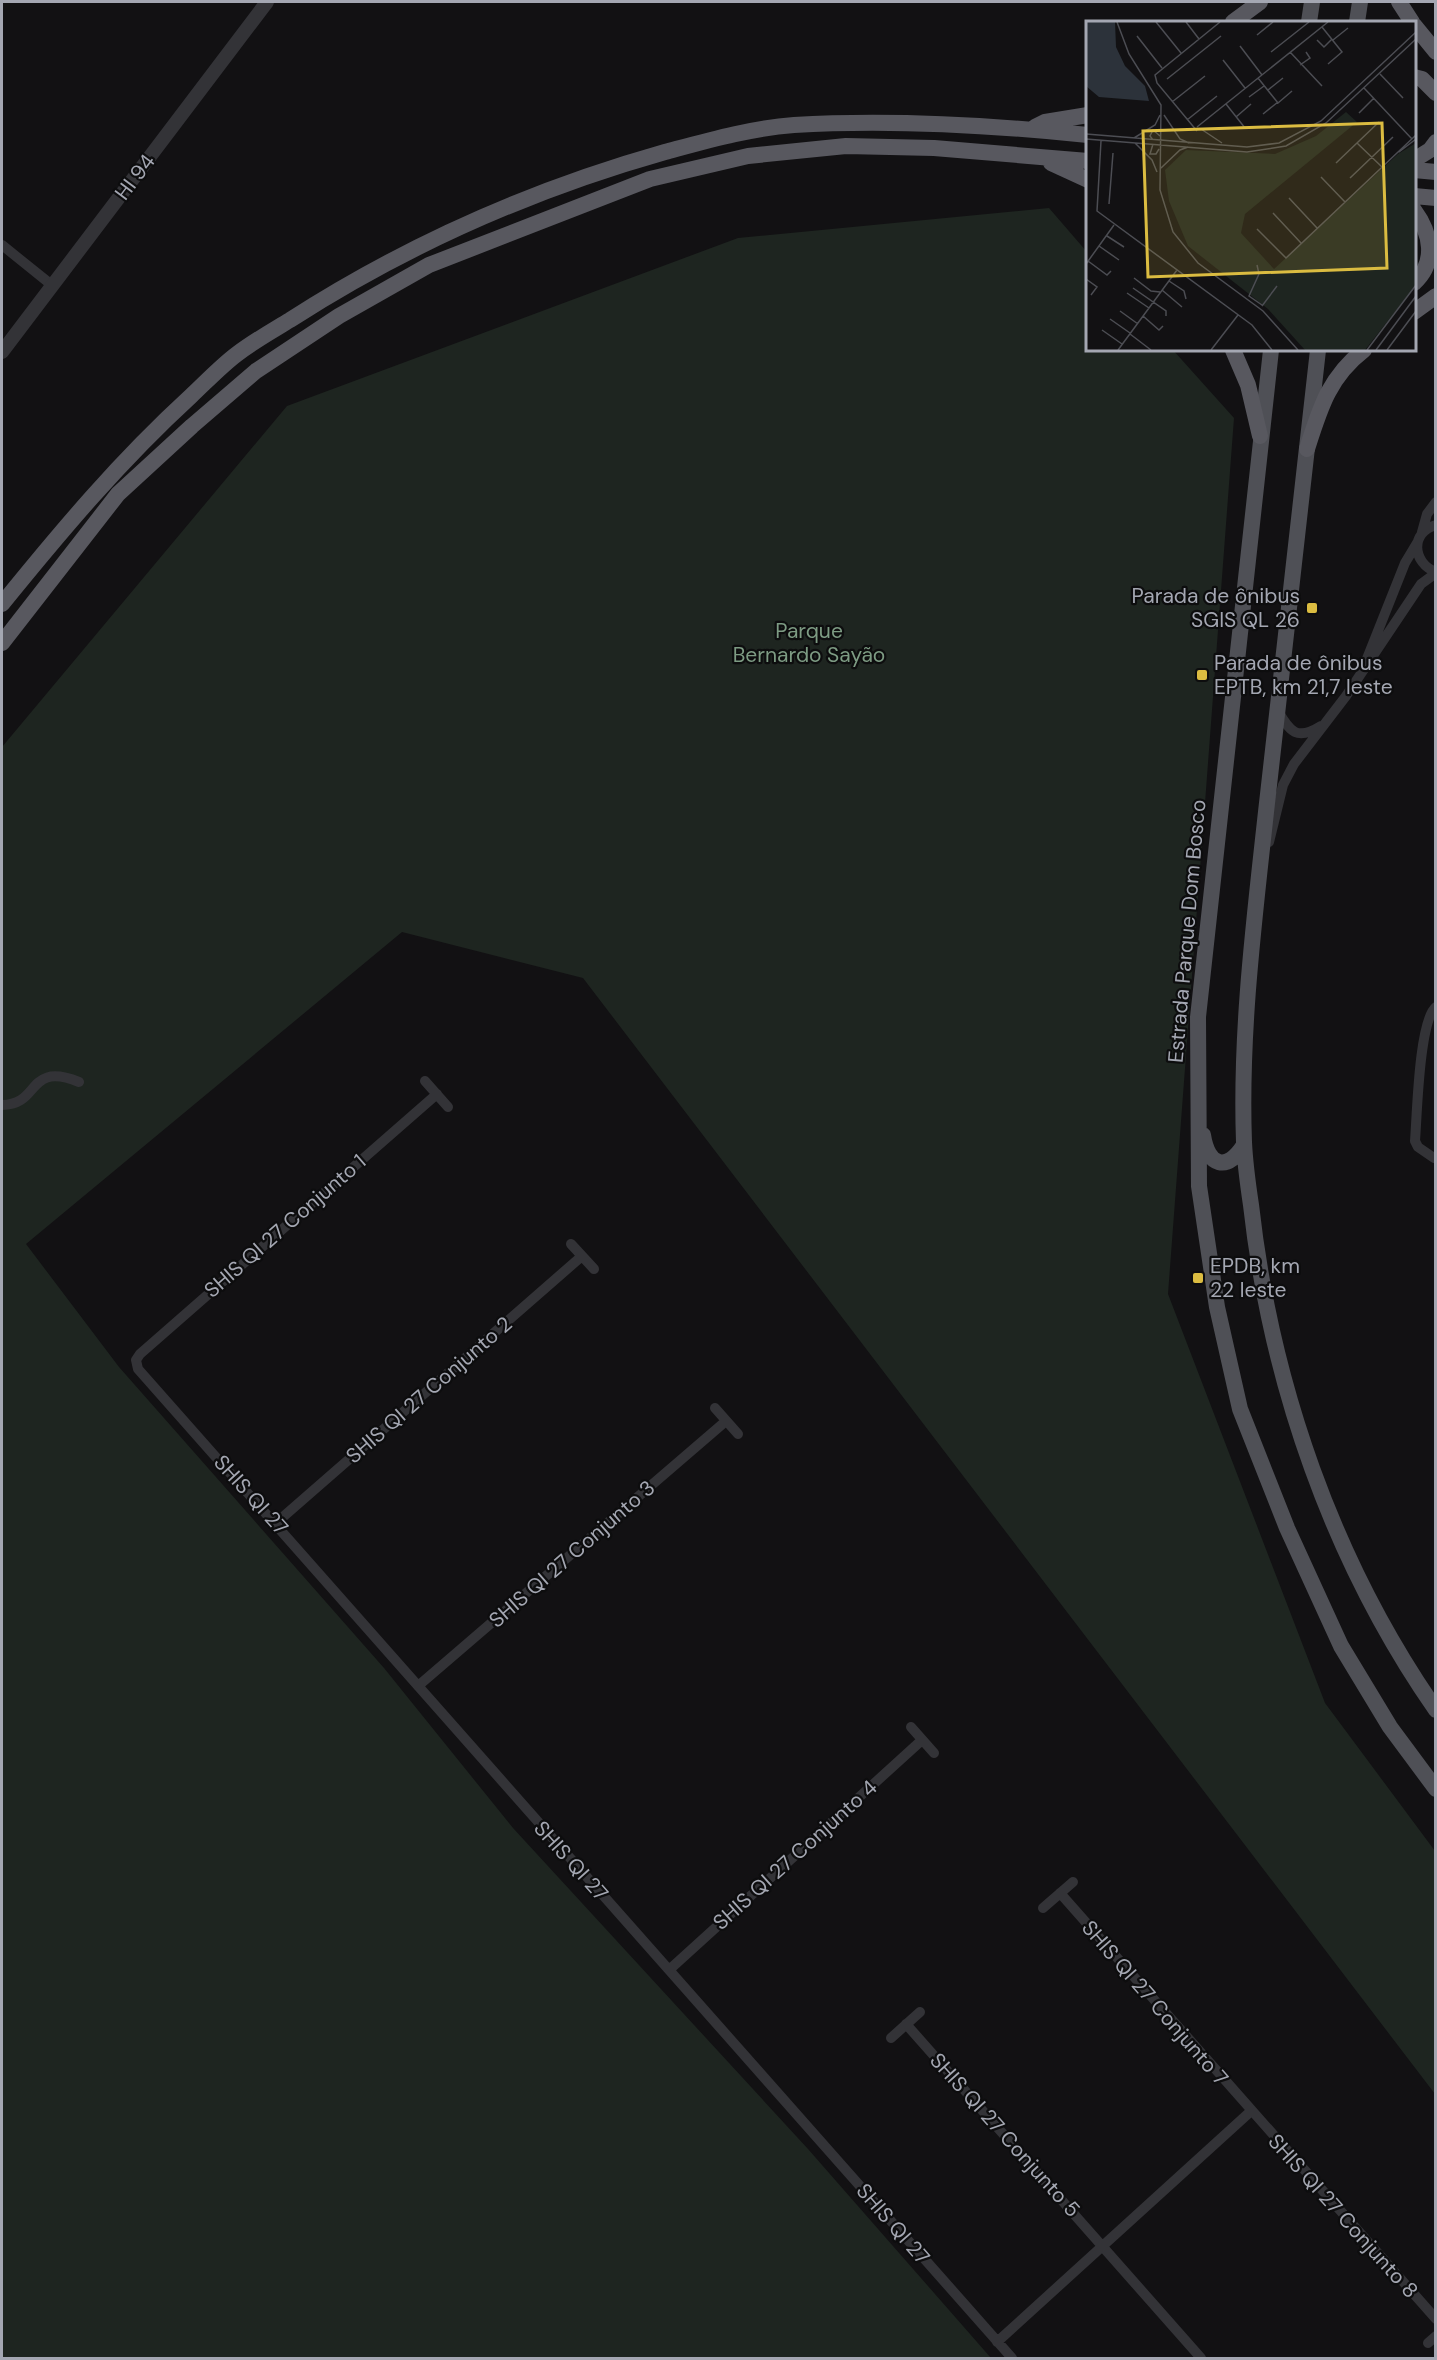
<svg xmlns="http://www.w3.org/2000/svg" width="1437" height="2360" font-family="'DM Sans',sans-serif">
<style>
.green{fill:#1e2520}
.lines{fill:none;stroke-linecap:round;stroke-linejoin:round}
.minor{stroke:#333337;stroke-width:10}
.tertiary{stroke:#333337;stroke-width:14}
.primary{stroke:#4f5056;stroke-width:16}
.trunk{stroke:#58585f;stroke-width:16}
.poi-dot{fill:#dbbc41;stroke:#0d0d0e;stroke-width:2}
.labels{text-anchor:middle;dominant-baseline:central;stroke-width:4.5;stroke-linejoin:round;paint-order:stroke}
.street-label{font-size:21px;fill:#a4a7b2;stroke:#0d0d0e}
.poi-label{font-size:21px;fill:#a4a7b2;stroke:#0d0d0e;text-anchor:start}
.park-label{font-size:21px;fill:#7d9b83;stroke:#0d0d0e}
.inset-road{fill:none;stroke:#4c4d53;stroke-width:1.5}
.view{fill:#dbbc41;fill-opacity:0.15;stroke:#dbbc41;stroke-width:3}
.inset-edge{fill:none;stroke:#a4a7b2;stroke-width:3}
</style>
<rect width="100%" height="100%" fill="#121113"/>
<!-- green -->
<path class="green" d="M1049,208l38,44 1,98h85l61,68 -66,876 157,409 110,148v243l-852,-1116 -181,-46 -376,312 93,123 265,301 129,160 295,321 183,209h-989v-1611l285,-341 451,-168z"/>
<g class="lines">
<!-- minor -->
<path class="minor" d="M2,245l51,41
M1436,525c-26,7 -24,38 0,47
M1422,532l5,-18 9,-12
M1366,661l39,-98 12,-20
M1278,711c12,21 19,30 43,15
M1269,842l14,-57 11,-21 52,-68 75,-112 15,-11
M425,1081l23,26
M437,1094l-297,260 -4,6 2,9 874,989
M2,1105c39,0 24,-44 77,-23
M1434,1158l-16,-11 -3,-6c2,-24 4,-121 21,-134
M571,1244l23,25
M715,1408l23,26
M276,1523l306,-267
M418,1686l308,-265
M911,1727l23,26
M1060,1893l376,426
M1043,1908l30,-26
M669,1970l253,-230
M906,2024l295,334
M891,2038l29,-26
M997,2342l253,-230
M1428,2343l8,-7"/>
<!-- tertiary -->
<path class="tertiary" d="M2,352l265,-350"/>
<!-- primary -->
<path class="primary" d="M1309,22l3,-20
M1357,22l3,-20
M1271,350l-73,667 1,169 18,121 23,102 47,119 54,118 49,81 46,62
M1318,350c-17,154 -35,308 -52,462 -12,110 -26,220 -22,330 1,21 4,43 7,63 20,179 82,357 185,505
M1203,1135c5,32 24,37 41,10"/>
<!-- trunk -->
<path class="trunk" d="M1399,2l13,20
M1233,22l27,-20
M1414,25l22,27
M1414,77l8,2 14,14
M1035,127l10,-5 43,-7
M1414,160l16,-10 6,-8
M1051,163l37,17
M1414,170l22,2
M1414,196l22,2
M1414,210c17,23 23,52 0,73
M1414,312l22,-16
M1233,350l15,35 12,51
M1307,449c13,-41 22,-72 57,-99
M2,604c60,-74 118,-143 189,-208 15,-14 30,-30 46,-42 17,-13 35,-23 53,-34 115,-74 244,-131 375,-168 41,-11 86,-24 129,-27 97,-6 197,0 294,10
M2,643l116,-149 74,-68 64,-55 83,-55 90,-51 221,-86 98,-23 98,-10 88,2 154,13"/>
</g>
<!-- markers -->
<g class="poi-dot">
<rect x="1306" y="602" width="12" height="12" rx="3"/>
<rect x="1196" y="669" width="12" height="12" rx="3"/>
<rect x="1192" y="1272" width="12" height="12" rx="3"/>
</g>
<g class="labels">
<!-- street labels -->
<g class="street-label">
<text transform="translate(135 177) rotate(-53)">HI 94</text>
<text transform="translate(1187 931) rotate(-85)">Estrada Parque Dom Bosco</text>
<text transform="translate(285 1226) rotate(-41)">SHIS QI 27 Conjunto 1</text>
<text transform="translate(429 1390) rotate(-41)">SHIS QI 27 Conjunto 2</text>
<text transform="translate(251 1495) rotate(48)">SHIS QI 27</text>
<text transform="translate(572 1554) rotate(-41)">SHIS QI 27 Conjunto 3</text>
<text transform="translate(795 1855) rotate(-42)">SHIS QI 27 Conjunto 4</text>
<text transform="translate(571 1861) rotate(48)">SHIS QI 27</text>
<text transform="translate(1155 2003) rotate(49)">SHIS QI 27 Conjunto 7</text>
<text transform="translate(1005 2135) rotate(48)">SHIS QI 27 Conjunto 5</text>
<text transform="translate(1343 2216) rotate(48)">SHIS QI 27 Conjunto 8</text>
<text transform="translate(893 2224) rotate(49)">SHIS QI 27</text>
</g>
<!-- poi labels -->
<g class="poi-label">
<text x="1300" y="596" text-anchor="end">Parada de ônibus<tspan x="1300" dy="24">SGIS QL 26</tspan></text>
<text x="1214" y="663">Parada de ônibus<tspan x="1214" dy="24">EPTB, km 21,7 leste</tspan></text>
<text x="1210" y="1266">EPDB, km<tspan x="1210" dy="24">22 leste</tspan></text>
</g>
<!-- park labels -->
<g class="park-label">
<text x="809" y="631">Parque<tspan x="809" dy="24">Bernardo Sayão</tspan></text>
</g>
</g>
<!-- overview -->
<g transform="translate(1086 21)">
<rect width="330" height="330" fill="#121113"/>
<path d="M260,91l11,10 -112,92 -4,19 33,36 124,-115 18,-11v142l-51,65h-60l-37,-41 -80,-63 -19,-45 -4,-31 21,-20 89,4 41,-18z" fill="#1e2520"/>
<path d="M0,1h29l1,25 9,19 20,20 4,15 -50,-4 -13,-11z" fill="#2c323a"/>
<path class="inset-road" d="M31,1l12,32 32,51 -1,85 13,42 25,31 65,48 35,39M70,1l25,31M100,1l13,17M236,6l20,25 -14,12M171,14l16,-13M51,15l25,32M231,19l7,7 8,-8M247,19l15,-12M154,25l22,29M185,31l38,-30M204,31l32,34M137,39l22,28M214,44l10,-7 -4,-6M294,53l23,24M172,57l20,25 14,-12M81,58l54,-43M278,67l48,51M182,69l15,-12M163,76l15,-11M86,81l33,-26M140,83l19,24 15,-1M273,92l15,-15M177,93l15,-12M78,94l16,24 9,4M150,96l15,-13M101,99l30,-24M111,106l131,-105M115,108l21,14M111,110l-40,-48 -2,-8 65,-53M0,113l161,13 32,-4 42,-22 95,-89M48,117l21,-13 5,-10M0,118l161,13 39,-6 40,-23 90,-84M67,119l-3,-4 3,-6 7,6M15,120l-4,70 155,114 20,25M49,122l17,17 5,12M271,122l25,24M67,123l-3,10h6l3,-5M313,131l17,-13M250,142l43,-41M75,147l19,-18 8,-3M235,156l24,25M264,157l43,-41M203,177l28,30M23,183l4,-51M187,192l28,30M171,208l29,29 130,-123M21,215l17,11M13,225l20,14M2,240l19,14 4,-4M0,243l28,-39M171,244l2,9 -10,22 13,9M48,257l17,13 9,1M0,258l11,8 -6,8M83,260l15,10 2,8M47,267l33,23v5M76,269l20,17M41,272l22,15M176,285l15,-20M34,290l18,13M57,295l16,14 4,-4M24,298l20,14M16,309l20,14M44,313l21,16M32,329l59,-80M125,329l27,-35M281,329l49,-65M290,329l40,-54M301,329l29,-39"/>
<path class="view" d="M296,102l5,145 -239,9 -5,-146z"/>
<rect width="330" height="330" class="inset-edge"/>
</g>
<!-- border -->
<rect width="1437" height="2360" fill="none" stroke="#a4a7b2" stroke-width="6"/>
</svg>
